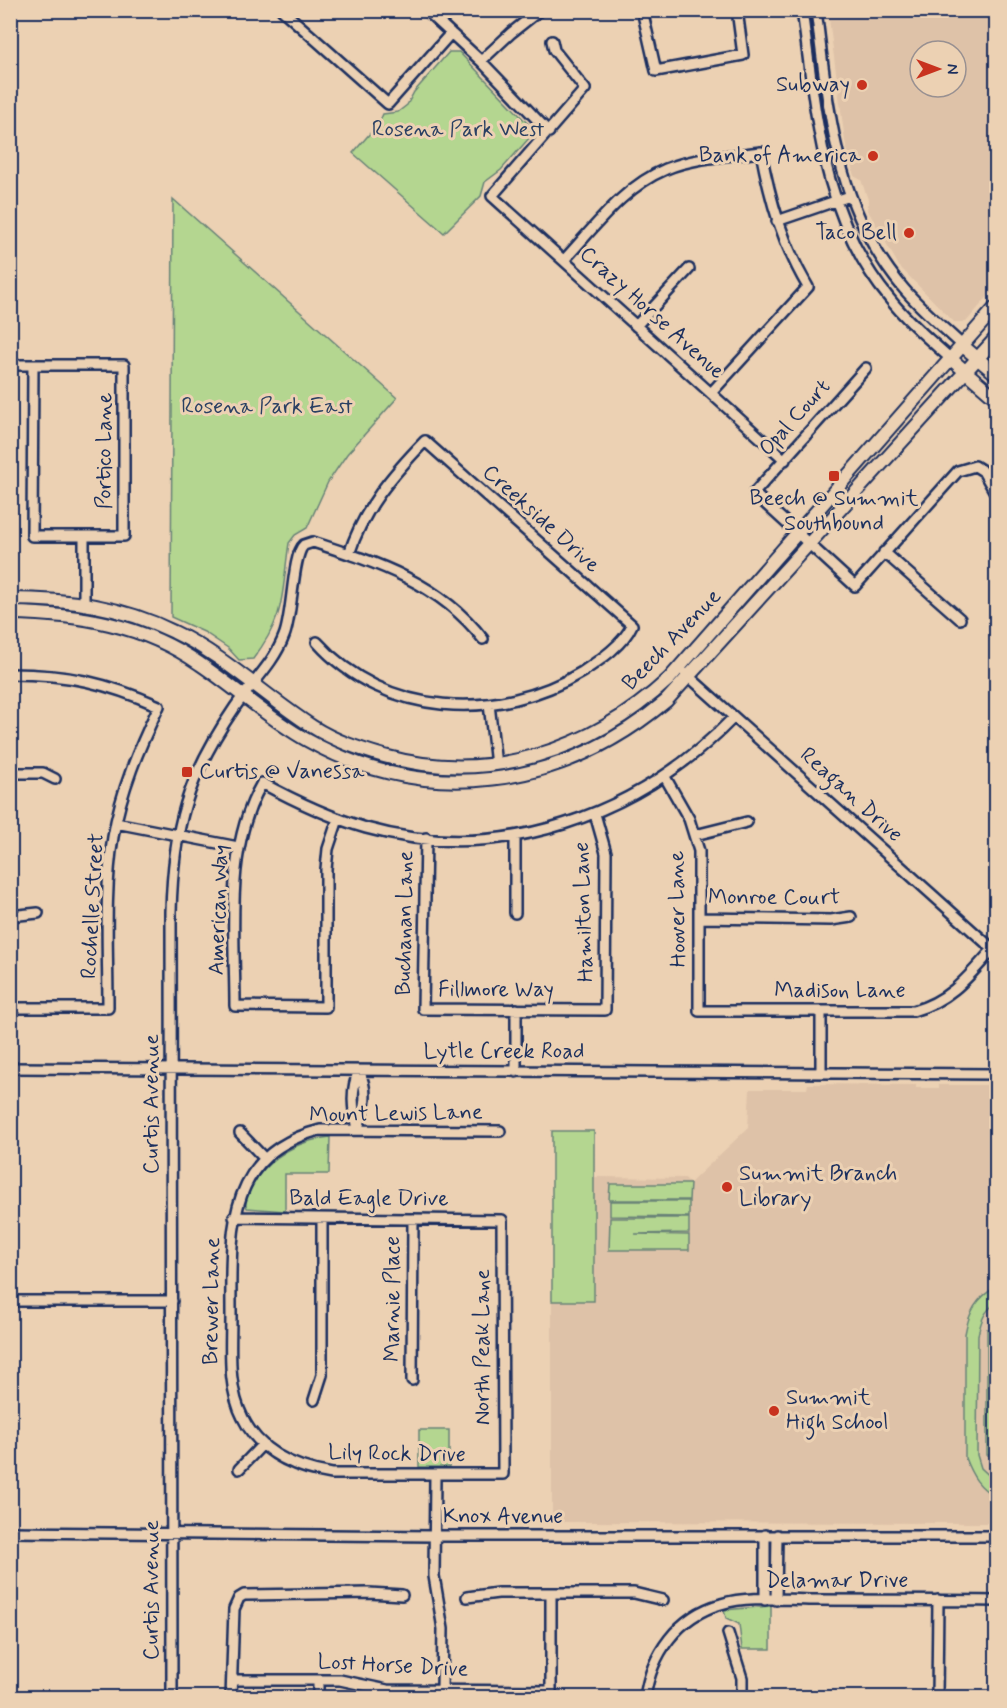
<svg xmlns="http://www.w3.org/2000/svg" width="1007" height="1708" font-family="Mynerve,sans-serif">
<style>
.built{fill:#dec2a8;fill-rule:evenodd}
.green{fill:#b4d690;stroke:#688277;stroke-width:1.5}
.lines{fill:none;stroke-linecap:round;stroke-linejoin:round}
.minor-casing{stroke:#1b2f5e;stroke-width:14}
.major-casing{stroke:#1b2f5e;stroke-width:16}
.minor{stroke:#ecd1b3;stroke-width:9}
.major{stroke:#ecd1b3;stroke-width:12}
.poi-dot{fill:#c8321e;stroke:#ecd1b3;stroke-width:2}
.labels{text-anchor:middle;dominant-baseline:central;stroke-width:6;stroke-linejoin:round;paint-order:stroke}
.poi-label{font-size:22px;fill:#1b2f5e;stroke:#ecd1b3;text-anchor:end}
.park-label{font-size:22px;fill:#2a4063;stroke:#ecd1b3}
.street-label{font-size:22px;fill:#1b2f5e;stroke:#ecd1b3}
</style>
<rect width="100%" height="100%" fill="#ecd1b3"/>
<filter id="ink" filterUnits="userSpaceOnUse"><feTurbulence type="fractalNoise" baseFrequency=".0167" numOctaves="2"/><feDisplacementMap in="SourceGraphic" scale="12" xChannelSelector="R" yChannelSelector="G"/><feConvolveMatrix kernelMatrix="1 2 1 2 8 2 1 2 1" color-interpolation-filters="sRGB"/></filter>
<g filter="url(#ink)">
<!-- built -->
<path class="built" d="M828,11h168v276l-30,35h-12l-55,-56 -32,-57 2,-7 -8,-22 -7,-4 -9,-35zM920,51h36v36h-36z
M808,1084l108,1v3h23v-3h57v438l-444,-1v-391h42l1,46 90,1 5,5 58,-55 2,-39h57z"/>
<!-- green -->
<path class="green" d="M449,52h10l72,75v9l-30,34 -16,12 -4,14 -37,37 -91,-80 26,-30 4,-9 15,-2 9,-7 7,-13z
M173,199l224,199 -50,56 -19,28 -21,46 -12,7 -6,8c-8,52 -2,71 -36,116l-14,1 -11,-12 -24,-16 -33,-15z
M552,1131h42v170h-42z
M330,1137l-1,37h-44v37l-38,-3c-4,-10 2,-18 7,-27 18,-25 45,-41 76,-44z
M610,1184h80l-1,16h-80z
M610,1201h79v16l-79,-1z
M610,1218h79v15l-54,1 54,1v15h-80z
M996,1287v16c-12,8 -15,18 -18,32l-1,120 4,13 15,14v15c-17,-9 -24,-21 -31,-39v-124c4,-22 11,-36 31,-47z
M987,1329h9v126h-9z
M419,1430h30v37h-30z
M771,1606v43h-29l-3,-25 -13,-6 -2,-8z"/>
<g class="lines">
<!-- minor casing -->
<g class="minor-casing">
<path id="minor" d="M282,10l106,94 63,-71
M426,10l55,51 68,71
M642,10l14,61 87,-16 -6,-45
M802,10c14,101 19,206 87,288 18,23 41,42 62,61
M816,10c13,101 19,198 88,279 18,21 39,38 59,57
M552,41l2,9 31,39 -93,107 293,264
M481,61l30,-28 29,-23
M777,221l73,-25
M564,260c31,-33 59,-73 102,-91 30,-12 64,-13 95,-17 9,48 22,93 47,135l-97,106
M636,326l53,-57
M10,365h114v171h-92l1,-171
M866,368l-112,125 4,4 97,89 103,-115 17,-5 8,5 13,23
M884,552l76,67
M84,603v-67
M317,642c67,75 181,81 265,30 18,-12 41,-27 50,-47l-207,-184c-33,34 -61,67 -76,113
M685,673l311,279
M10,674c58,0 97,9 149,32 -20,42 -38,84 -46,131 -9,55 -5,114 -5,171h-98
M489,704l7,61
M10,773h33l12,6
M665,777l24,42 10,32v160h214c37,-10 56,-35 80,-62
M338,819l-10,30 -2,20v138l-91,-1c0,-74 -11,-157 27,-223 33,18 67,34 104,45 135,38 273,-13 368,-111
M116,823l122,24
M695,835l52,-13
M515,836v77
M426,838l-3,171 182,1 1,-157 -11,-39
M10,916l28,-3
M699,918l132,2 20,-3
M821,1011v62
M10,1068l986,6
M516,1072v-63
M357,1130c8,-20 12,-39 2,-59
M357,1130c-4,-21 -7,-40 2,-59
M240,1133l24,25
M234,1217l268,3 1,254h-171c-37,-6 -72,-21 -89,-56 -16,-31 -12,-69 -12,-103 0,-80 -7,-161 89,-185l180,1
M10,1301h162
M412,1380l1,-161
M314,1400l8,-25v-156
M239,1469l23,-24
M435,1475l-1,101 9,53 -1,60
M10,1532l424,4h562
M765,1535v65
M551,1593v105
M467,1597l31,-4h136l29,7
M776,1600l1,-65
M728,1633l14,45v20
M233,1680h107l47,10 164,1
M318,1681v17
M172,1698l-1,-786c2,-85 16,-135 64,-205 16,-23 39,-44 49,-71 9,-21 8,-81 20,-91l9,-3c65,21 127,41 170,97
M231,1698l3,-89 5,-11 5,-3 125,-2 33,2
M645,1698c6,-44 33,-82 76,-94 29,-9 63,-4 92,-4 61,0 122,0 183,1
M937,1698l1,-98"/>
</g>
<!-- major casing -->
<g class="major-casing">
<path id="major" d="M963,346l33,28
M951,359l45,39
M10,599c58,0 112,7 164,33 51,24 92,65 139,95 22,14 47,22 71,29 105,29 207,-5 285,-77l327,-372
M10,613c68,1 133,11 190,51 36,24 69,55 107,76 121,68 255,48 359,-39l330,-363"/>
</g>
<!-- minor -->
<use href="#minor" class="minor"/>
<!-- major -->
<use href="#major" class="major"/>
</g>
</g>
<!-- markers -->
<g class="poi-dot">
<circle cx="862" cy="85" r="6"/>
<circle cx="873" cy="156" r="6"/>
<circle cx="909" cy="233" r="6"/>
<rect x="828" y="470" width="12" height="12" rx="3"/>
<rect x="181" y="766" width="12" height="12" rx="3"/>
<circle cx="727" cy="1187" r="6"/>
<circle cx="774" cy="1411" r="6"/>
</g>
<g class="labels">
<!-- poi labels -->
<g class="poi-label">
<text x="850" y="85">Subway</text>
<text x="861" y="156">Bank of America</text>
<text x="897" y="233">Taco Bell</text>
<text x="834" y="499" text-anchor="middle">Beech @ Summit<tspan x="834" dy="25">Southbound</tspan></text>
<text x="199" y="772" text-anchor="start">Curtis @ Vanessa</text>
<text x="739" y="1174" text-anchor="start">Summit Branch<tspan x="739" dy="25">Library</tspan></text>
<text x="786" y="1398" text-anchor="start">Summit<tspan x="786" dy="25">High School</tspan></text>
</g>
<!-- park labels -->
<g class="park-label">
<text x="458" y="130">Rosena Park West</text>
<text x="267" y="407">Rosena Park East</text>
</g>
<!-- street labels -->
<g class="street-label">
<text transform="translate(652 313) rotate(42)">Crazy Horse Avenue</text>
<text transform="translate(795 418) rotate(-48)">Opal Court</text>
<text transform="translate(105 451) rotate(-90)">Portico Lane</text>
<text transform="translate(541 519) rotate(42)">Creekside Drive</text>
<text transform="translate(672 640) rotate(-46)">Beech Avenue</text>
<text transform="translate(851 795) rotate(42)">Reagan Drive</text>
<text x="774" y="898">Monroe Court</text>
<text transform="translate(93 906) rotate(-87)">Rochelle Street</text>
<text transform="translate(678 909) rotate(-91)">Hoover Lane</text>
<text transform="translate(219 910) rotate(-88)">American Way</text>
<text transform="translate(584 912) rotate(-92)">Hamilton Lane</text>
<text transform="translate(405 923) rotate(-89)">Buchanan Lane</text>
<text x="496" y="990">Fillmore Way</text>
<text x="840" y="991">Madison Lane</text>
<text x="504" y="1052">Lytle Creek Road</text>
<text transform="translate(152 1104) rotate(-90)">Curtis Avenue</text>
<text transform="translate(396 1114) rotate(-1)">Mount Lewis Lane</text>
<text x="369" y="1199">Bald Eagle Drive</text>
<text transform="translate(393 1299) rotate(-90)">Marnie Place</text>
<text transform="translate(212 1301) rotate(-89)">Brewer Lane</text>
<text transform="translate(483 1347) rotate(-90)">North Peak Lane</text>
<text transform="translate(397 1454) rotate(1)">Lily Rock Drive</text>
<text x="503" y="1517">Knox Avenue</text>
<text x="837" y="1581">Delamar Drive</text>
<text transform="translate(152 1590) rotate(-90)">Curtis Avenue</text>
<text transform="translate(393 1666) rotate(3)">Lost Horse Drive</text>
</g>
</g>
<!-- margin -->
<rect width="1007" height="1708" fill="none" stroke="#ecd1b3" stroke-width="36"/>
<rect x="18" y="18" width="971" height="1672" fill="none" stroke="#1b2f5e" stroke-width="2" filter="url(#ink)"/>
<!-- north arrow -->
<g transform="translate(938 69) rotate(90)"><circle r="28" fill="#ecd1b3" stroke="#989091" stroke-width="1.5"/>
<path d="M0-4.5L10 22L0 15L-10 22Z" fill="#c8321e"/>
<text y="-9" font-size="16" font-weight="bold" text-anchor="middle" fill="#1b2f5e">N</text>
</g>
</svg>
